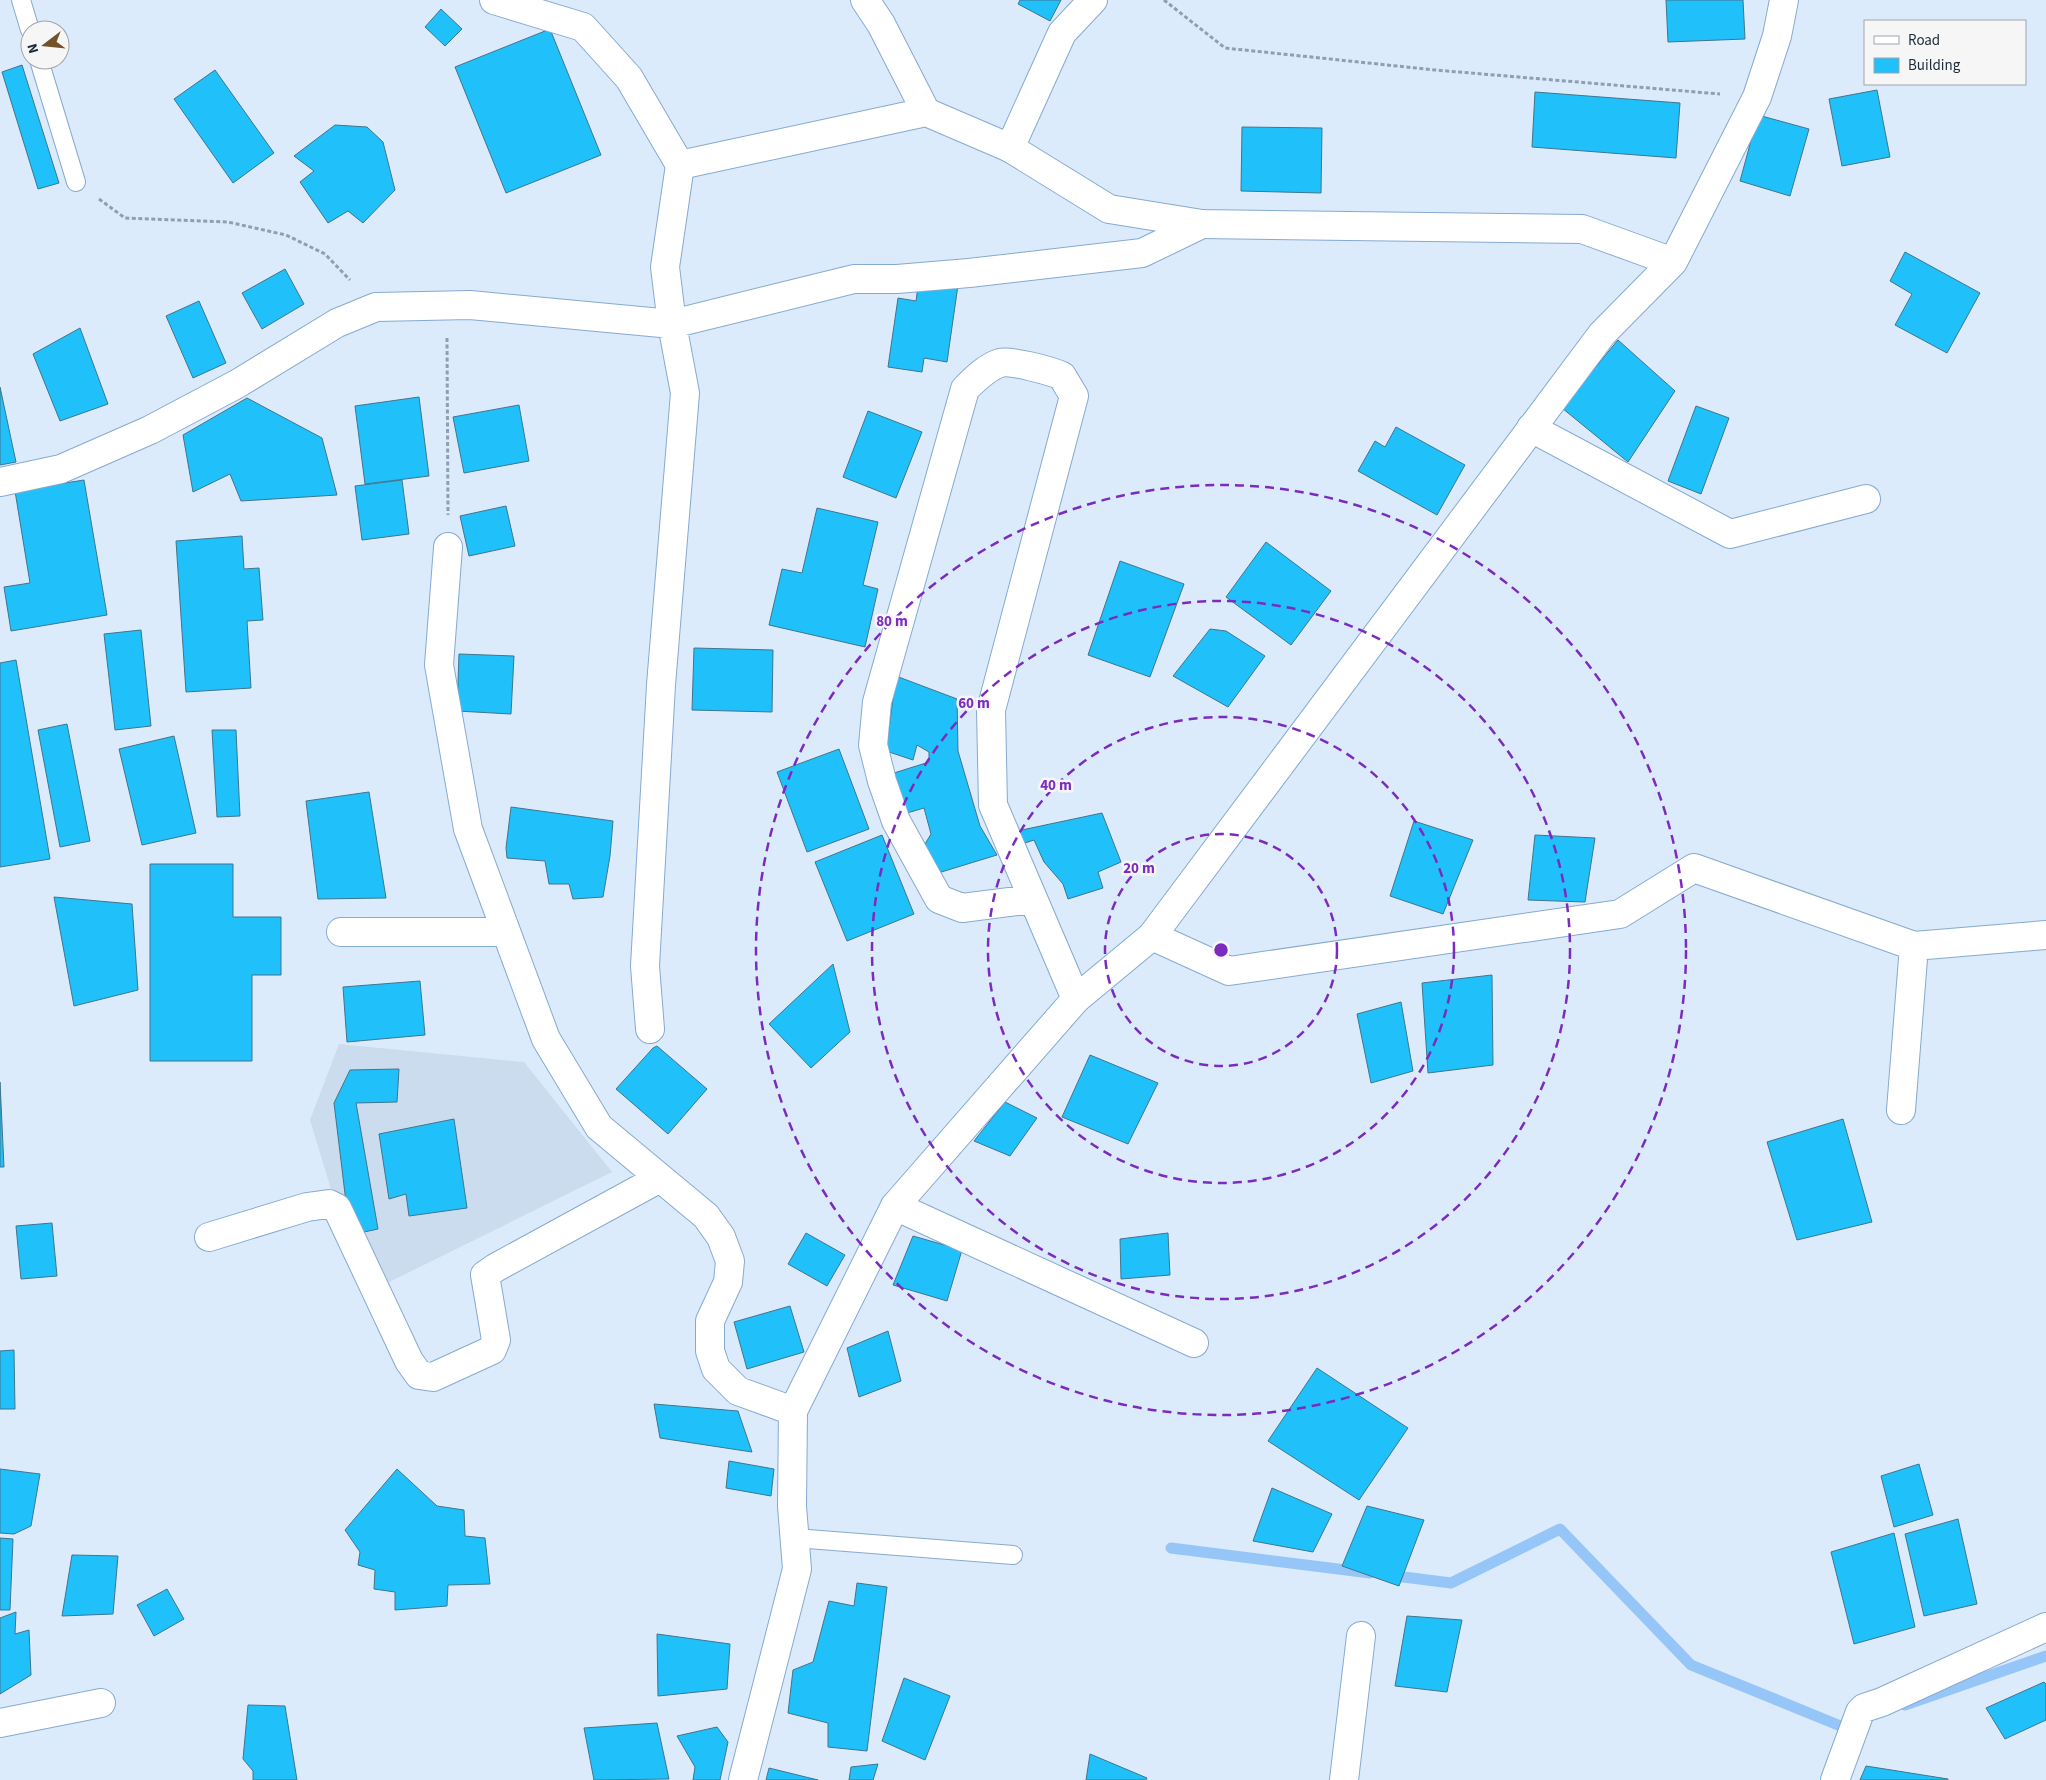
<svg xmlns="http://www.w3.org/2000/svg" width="2046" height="1780" font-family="'Source Sans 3',sans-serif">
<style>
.built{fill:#cbdcee}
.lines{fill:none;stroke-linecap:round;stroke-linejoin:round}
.stream{stroke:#96c5f8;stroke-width:11}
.building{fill:#20c0fb;stroke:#3f758e}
.service-casing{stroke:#85aad0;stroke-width:20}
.minor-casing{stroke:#85aad0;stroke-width:30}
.tertiary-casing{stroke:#85aad0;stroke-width:30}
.path{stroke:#909faf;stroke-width:3;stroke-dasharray:4 2.5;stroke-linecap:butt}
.service{stroke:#fff;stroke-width:18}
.minor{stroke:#fff;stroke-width:28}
.tertiary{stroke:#fff;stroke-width:28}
.ring{fill:none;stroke:#7b2cbf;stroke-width:2.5;stroke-dasharray:9 6}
.centre{fill:#7b2cbf;stroke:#f6f6f6;stroke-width:2.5}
.ring-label{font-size:15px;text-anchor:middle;font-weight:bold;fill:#7b2cbf;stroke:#f6f6f6;stroke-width:5;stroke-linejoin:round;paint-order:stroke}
</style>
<rect width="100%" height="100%" fill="#dcebfc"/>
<!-- built -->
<path class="built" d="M339,1044l185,18 88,110 -249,123 -53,-175z"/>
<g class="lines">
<!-- stream -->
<path class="stream" d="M1171,1548l199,25
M1388,1575l63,8 109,-54 131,136 152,62 11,-4
M1905,1705l141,-49"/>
</g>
<!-- building -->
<path class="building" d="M1020,0h41l-11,21 -32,-17z
M1666,0h77l2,39 -77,3z
M441,9l21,20 -17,17 -20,-19z
M550,29l51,126 -95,38 -51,-126z
M22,65l37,118 -21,6 -36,-117z
M215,70l59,83 -41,30 -59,-84z
M1877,90l13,67 -48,9 -13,-67z
M1535,92l145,11 -4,55 -144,-11z
M1758,115l51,14 -19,67 -50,-15z
M335,125l32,2 16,15 12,48 -32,33 -15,-12 -20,12 -28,-41 14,-11 -20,-15z
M1242,127l80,1 -1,65 -80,-2z
M1905,252l75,41 -33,60 -52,-28 17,-31 -22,-13z
M285,269l19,35 -42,25 -20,-36z
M919,279l39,6 -11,77 -23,-4 -2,14 -34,-5 10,-69 18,3z
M199,301l27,62 -33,15 -27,-62z
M80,328l28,76 -48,17 -27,-67z
M1618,340l57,51 -47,71 -66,-54z
M0,387l16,75 -16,3z
M419,397l10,79 -64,8 -10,-78z
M247,398l75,40 15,57 -96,6 -11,-27 -37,18 -10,-57z
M519,405l10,56 -65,12 -11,-56z
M1696,406l33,12 -28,76 -33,-13z
M868,411l54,21 -26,66 -53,-21z
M1396,427l69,38 -28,50 -79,-44 17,-30 10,6z
M84,480l23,135 -96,16 -7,-44 26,-4 -15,-92z
M402,480l7,54 -47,6 -7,-54z
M506,506l9,40 -46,10 -9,-40z
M817,508l61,14 -15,63 15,4 -13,58 -96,-22 13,-56 20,4z
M242,536l2,33 15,-1 4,52 -16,1 4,67 -65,4 -10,-151z
M1266,542l65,49 -40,54 -65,-48z
M1120,561l64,23 -34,93 -62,-22z
M1210,629l16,2 39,25 -37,51 -55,-31z
M141,630l10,96 -36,4 -11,-96z
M694,648l79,2 -1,62 -80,-2z
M459,654l55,2 -3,58 -54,-3z
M16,660l34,199 -50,8v-204z
M896,676l61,23 1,52 22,75 17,29 -59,18 -13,-29 6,-10 -7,-26 -17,5 -13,-40 35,-11v-10l-12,-7 -4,15 -27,-9z
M67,724l23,117 -30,6 -22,-117z
M212,730h24l4,86 -23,1z
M174,736l22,97 -54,12 -23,-96z
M839,749l30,80 -62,23 -30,-80z
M369,792l17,106 -68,1 -12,-98z
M511,807l102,14 -3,35 -7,41 -30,2 -4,-15h-20l-4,-23 -38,-3 -1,-10z
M1102,813l19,49 -23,10 5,16 -35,11 -5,-15 -19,-22 -10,-22 -12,4 -5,-13z
M1414,821l59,19 -30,74 -53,-18z
M882,835l32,79 -67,27 -32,-79z
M1535,835l60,3 -10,64 -57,-2z
M150,864h83v53h48v58h-29v86h-102z
M54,897l78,7 6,86 -64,16z
M833,964l17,68 -39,36 -42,-44z
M1492,975l1,90 -65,8 -6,-90z
M420,981l5,54 -78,7 -4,-55z
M1401,1002l12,69 -42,12 -14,-69z
M657,1046l50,43 -39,45 -52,-45 37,-41z
M1090,1055l68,28 -30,61 -66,-27z
M399,1069l-2,33 -41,1 22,126 -28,6 -16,-132 16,-33z
M0,1082l4,85h-4z
M1005,1102l32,16 -27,38 -36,-15z
M454,1119l13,89 -58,8 -3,-22 -17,5 -10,-65z
M1843,1119l29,103 -75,18 -30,-98z
M52,1223l5,53 -36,3 -5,-53z
M806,1233l39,22 -18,31 -39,-22z
M1168,1233l2,42 -49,4 -1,-40z
M913,1236l49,14 -15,51 -54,-16z
M790,1306l14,46 -57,17 -13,-47z
M888,1331l13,50 -42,16 -12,-49z
M14,1350l1,59h-15v-58z
M1317,1368l91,60 -49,72 -91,-59z
M654,1404l84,7 14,41 -92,-14z
M729,1461l45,8 -3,27 -45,-8z
M1919,1464l14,51 -39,12 -13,-51z
M0,1469l40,5 -9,52 -17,8 -14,-1z
M397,1469l40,37 27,4 1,26 20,2 5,46 -42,1 -1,21 -52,4v-18l-21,-3 1,-19 -17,-5 2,-13 -15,-22z
M1272,1488l60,26 -19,38 -60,-11z
M1367,1506l57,14 -25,66 -57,-20z
M1958,1519l19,85 -53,12 -19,-82z
M1894,1533l21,94 -61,17 -23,-92z
M0,1538l13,1 -3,71h-10z
M72,1555l46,1 -5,58 -51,2z
M857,1583l30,4 -20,164 -39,-4v-24l-40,-10 5,-43 20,-8 16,-61 25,5z
M167,1589l17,30 -30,17 -17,-31z
M16,1612l-1,22 14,-4 2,45 -31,19v-76z
M1407,1616l55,4 -15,72 -52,-6z
M657,1634l73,10 -3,45 -69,7z
M904,1678l46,18 -25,64 -43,-19z
M2044,1682l2,2v36l-41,19 -19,-31z
M248,1705l37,1 12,74h-44v-9l-10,-12z
M657,1723l12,56 -75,1 -10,-52z
M717,1727l11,15 -8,38h-27l2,-13 -18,-31z
M1090,1754l57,24 -1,2h-60z
M878,1764l-5,16h-24l2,-13z
M1866,1766l82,13v1h-88z
M769,1768l49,12h-52z"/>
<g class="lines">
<!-- service casing -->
<g class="service-casing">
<path id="service" d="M21,0l9,30
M39,60l37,122
M795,1538l218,17"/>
</g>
<!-- minor casing -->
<g class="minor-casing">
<path id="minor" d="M865,0l16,24 45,88
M1010,148l52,-115 31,-33
M1531,428l199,106 136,-35
M0,482l61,-13 89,-39 87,-46 100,-61 39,-16 94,-2 202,19 182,-45h43l72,-6 173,-20 60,-29
M448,547l-9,118 29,164 78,210 53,88 107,89 15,21 9,24 -2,21 -18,39v30l6,18 22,22 55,20
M1033,899l-71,9 -23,-9 -43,-78 -14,-40 -9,-36 4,-43 88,-313c10,-10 22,-22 35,-26 11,-3 51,8 62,13l12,20 -83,314 2,95 83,194
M341,932h164
M1152,936l77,35 391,-57 74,-46 220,78 132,-11
M650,1029l-5,-63 16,-281 24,-292 -13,-69 -7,-57 15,-102
M1901,1110l13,-164
M895,1206l299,137
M209,1237l98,-30 22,-3 8,4 72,153 10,14 14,2 59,-27 4,-10 -11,-65 10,-7 165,-90
M0,1723l101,-20
M1344,1780l17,-144
M1835,1780l25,-68 4,-4 18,-6 164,-75"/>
</g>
<!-- tertiary casing -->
<g class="tertiary-casing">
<path id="tertiary" d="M494,0l89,27 46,51 51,87 246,-53 84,36 99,61 93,15 380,5 91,33
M743,1780l54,-211 -5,-63 1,-95 102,-205 181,-207 76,-63 450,-602 71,-72 84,-165 20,-61 7,-36"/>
</g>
<!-- path -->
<path class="path" d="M1164,0l61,48 210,22 285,24
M99,199l26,19 103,4 58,13 39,19 25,26
M447,338l1,177"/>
<!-- service -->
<use href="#service" class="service"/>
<!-- minor -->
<use href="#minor" class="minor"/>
<!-- tertiary -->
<use href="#tertiary" class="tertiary"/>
</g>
<!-- distance rings -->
<g class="ring">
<circle cx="1221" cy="950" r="116"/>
<circle cx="1221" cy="950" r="233"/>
<circle cx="1221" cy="950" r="349"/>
<circle cx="1221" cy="950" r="465"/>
</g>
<circle cx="1221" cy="950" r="8" class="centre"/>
<g class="ring-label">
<text x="892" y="626">80 m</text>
<text x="974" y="708">60 m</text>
<text x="1056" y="790">40 m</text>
<text x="1139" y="873">20 m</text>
</g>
<!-- legend -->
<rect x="1864" y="20" width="162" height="65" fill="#f6f6f6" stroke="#9fa5ab"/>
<rect x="1874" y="36" width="25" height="8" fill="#ffffff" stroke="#9fa5ab"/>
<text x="1908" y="45" font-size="15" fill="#1c2b3a">Road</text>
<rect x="1874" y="58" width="25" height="15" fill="#20c0fb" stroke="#9fa5ab"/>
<text x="1908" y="70" font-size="15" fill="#1c2b3a">Building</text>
<!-- north arrow -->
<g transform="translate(45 45) rotate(254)"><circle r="24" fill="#f6f6f6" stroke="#9fa5ab"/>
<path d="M0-4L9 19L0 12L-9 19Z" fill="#735229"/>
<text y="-8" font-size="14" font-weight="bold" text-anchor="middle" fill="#1c2b3a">N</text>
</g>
</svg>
